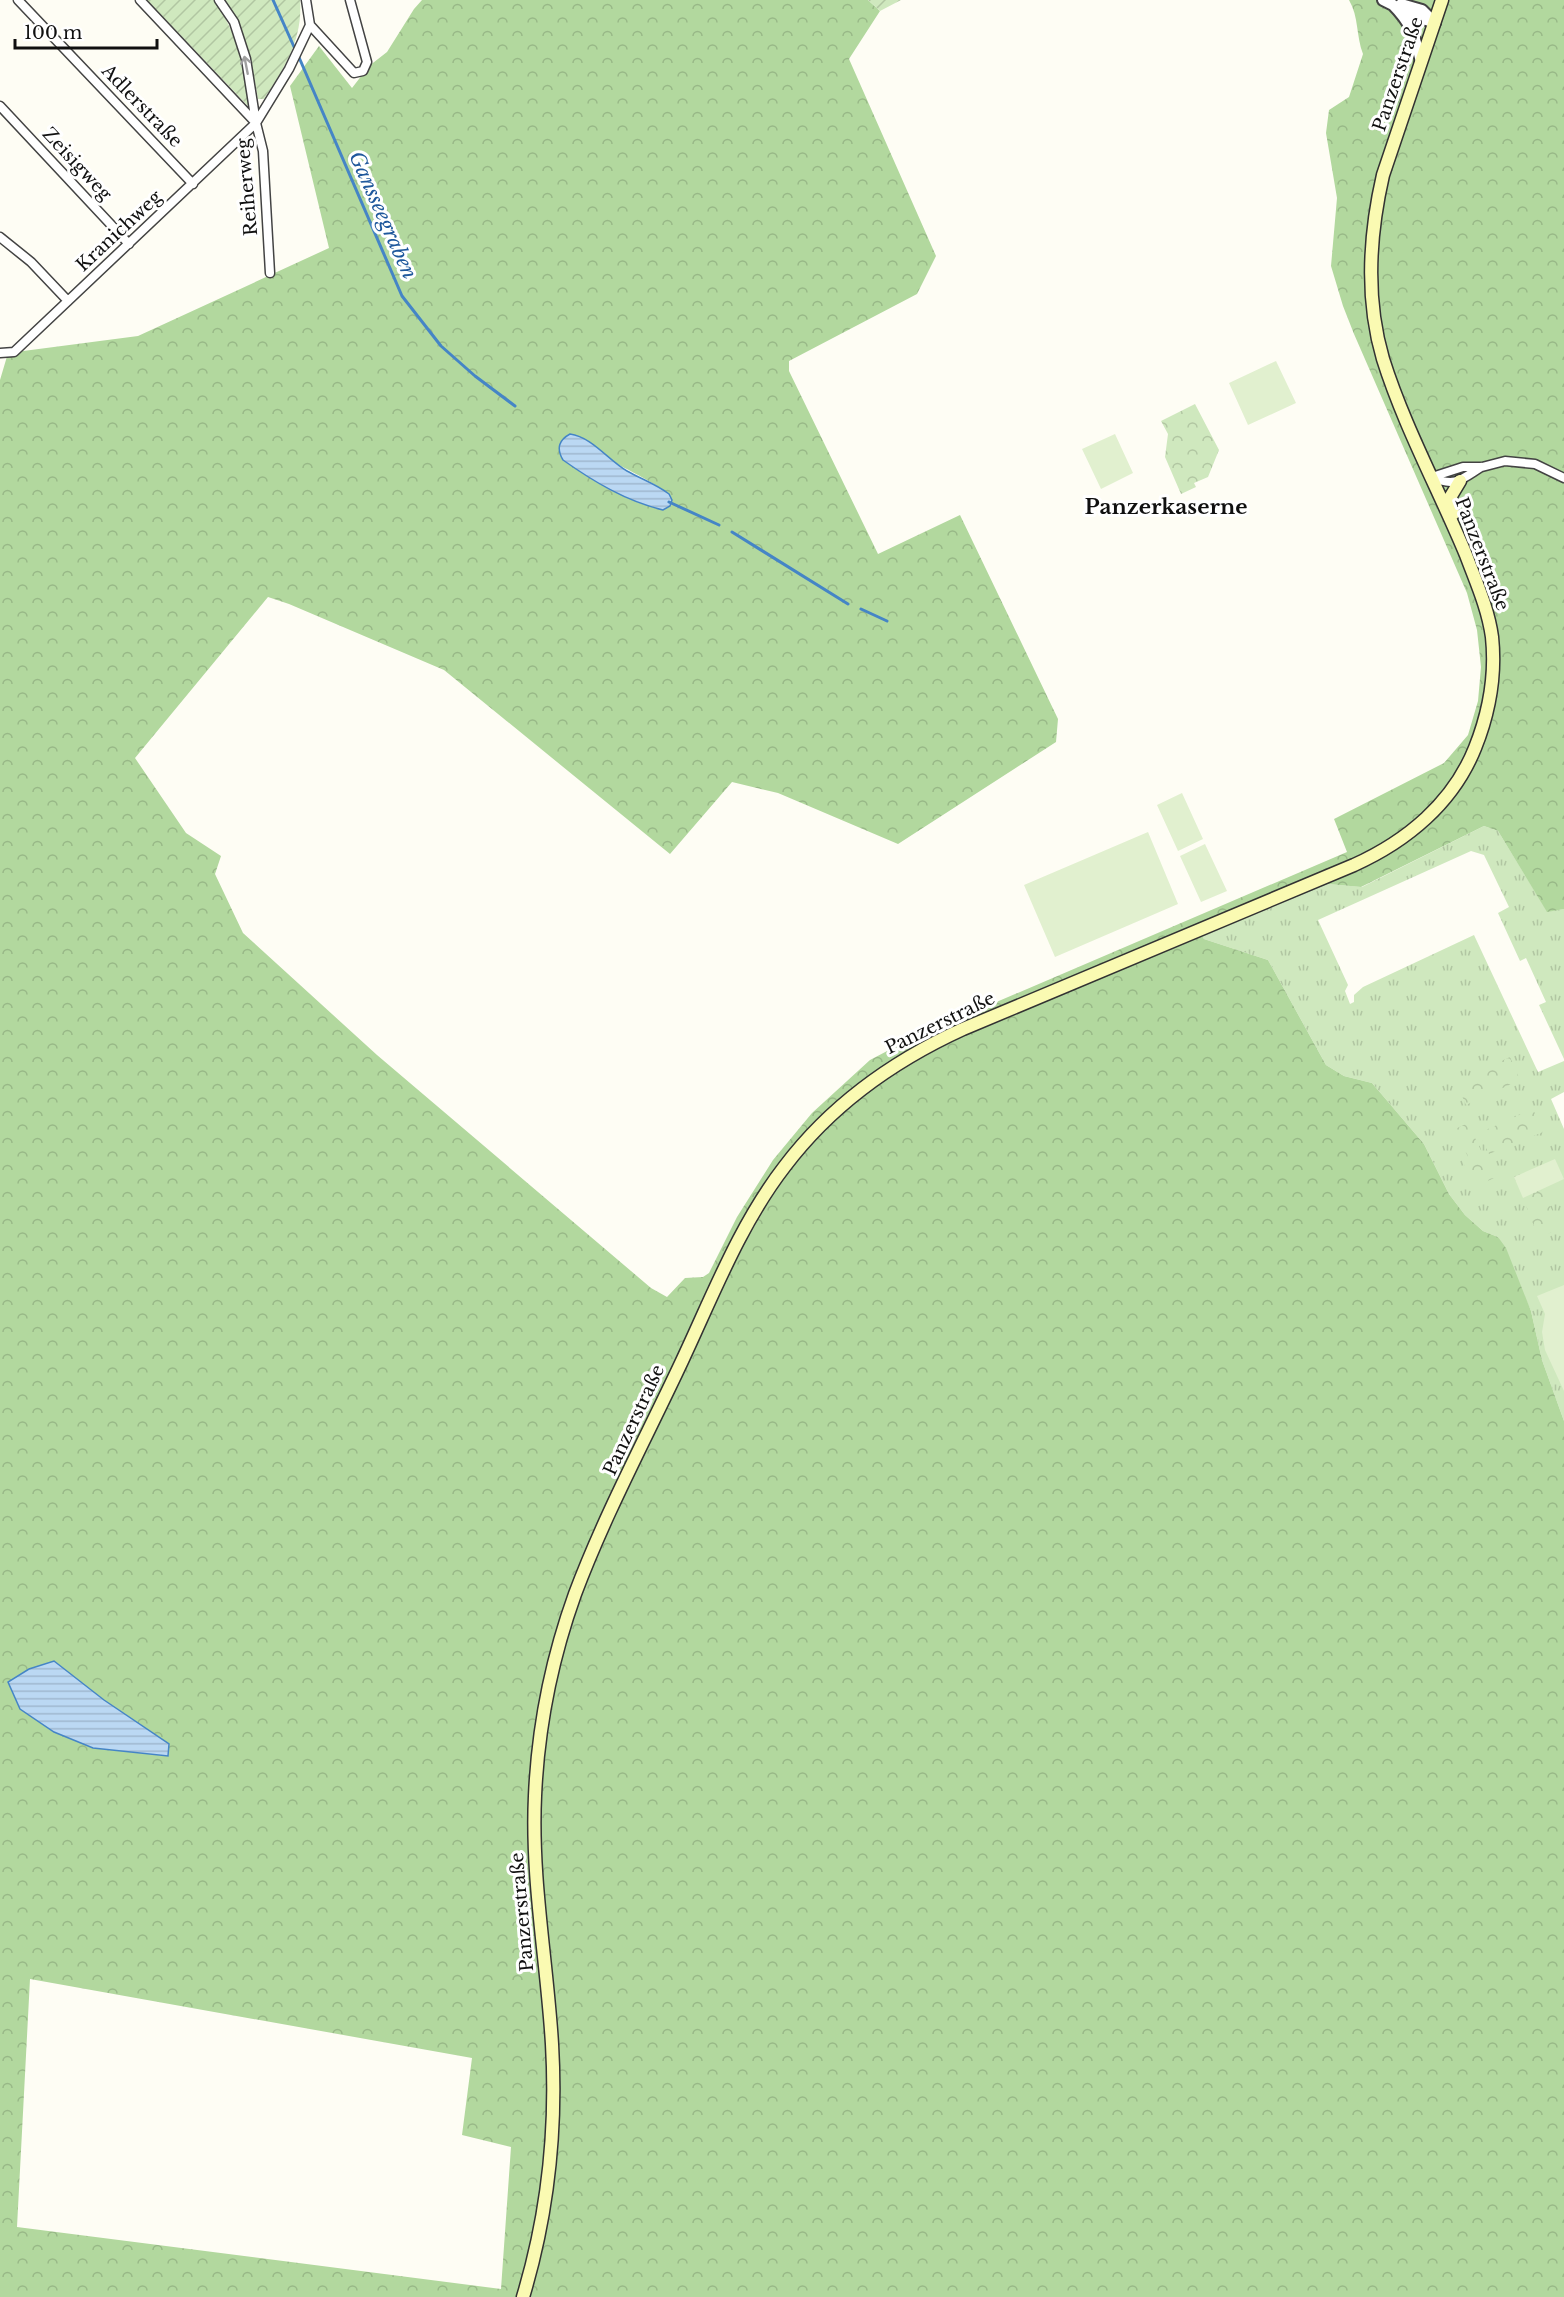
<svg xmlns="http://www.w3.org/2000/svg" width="1564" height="2297" font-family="'Libre Baskerville',serif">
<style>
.grass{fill:url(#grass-tufts)}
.forest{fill:url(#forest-crowns);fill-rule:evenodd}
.park{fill:url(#park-crowns)}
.garden{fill:url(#garden-furrows)}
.pitch{fill:#e1f0cf}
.water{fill:url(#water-rules);stroke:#4585c6;stroke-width:1.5}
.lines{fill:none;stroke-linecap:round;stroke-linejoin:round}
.stream{stroke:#4585c6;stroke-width:3}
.minor-casing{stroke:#434343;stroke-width:11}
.tertiary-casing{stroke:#434343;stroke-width:14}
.secondary-casing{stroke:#323232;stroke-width:15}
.minor{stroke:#fff;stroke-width:8}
.tertiary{stroke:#fff;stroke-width:10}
.secondary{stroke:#fafab2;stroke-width:12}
.oneway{stroke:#9f9f9f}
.labels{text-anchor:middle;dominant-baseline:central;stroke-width:6;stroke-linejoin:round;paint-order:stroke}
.street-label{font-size:18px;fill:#101010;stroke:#fff}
.water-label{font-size:20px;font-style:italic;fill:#1f589c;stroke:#fff}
.quarter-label{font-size:21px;font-weight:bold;fill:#101010;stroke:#fff}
</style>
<defs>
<pattern id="grass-tufts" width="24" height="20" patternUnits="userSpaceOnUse" patternTransform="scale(1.5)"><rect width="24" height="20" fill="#cfe8be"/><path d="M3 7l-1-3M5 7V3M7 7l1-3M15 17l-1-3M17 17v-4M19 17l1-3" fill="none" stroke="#b1c6a2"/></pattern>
<pattern id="forest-crowns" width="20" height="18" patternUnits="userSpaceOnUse" patternTransform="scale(1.5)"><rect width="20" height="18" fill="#b2d89e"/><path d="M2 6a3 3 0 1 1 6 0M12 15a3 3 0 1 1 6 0" fill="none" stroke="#98b887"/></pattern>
<pattern id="park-crowns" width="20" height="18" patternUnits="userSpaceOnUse" patternTransform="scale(1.5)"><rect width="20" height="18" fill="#cfe8be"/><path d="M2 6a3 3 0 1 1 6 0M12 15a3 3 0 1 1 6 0" fill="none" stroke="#b1c6a2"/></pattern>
<pattern id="garden-furrows" width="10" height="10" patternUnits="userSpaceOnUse" patternTransform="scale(1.5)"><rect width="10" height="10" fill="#cfe8be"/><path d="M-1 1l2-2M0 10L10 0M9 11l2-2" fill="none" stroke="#b1c6a2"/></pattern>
<pattern id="water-rules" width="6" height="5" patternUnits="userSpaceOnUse" patternTransform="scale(1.5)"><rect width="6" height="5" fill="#bbd8f3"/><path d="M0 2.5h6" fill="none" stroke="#a0b8cf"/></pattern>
</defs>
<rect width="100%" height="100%" fill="#fefdf4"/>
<!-- grass -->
<path class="grass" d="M1484,826l14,5 49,80 17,-2v150l-25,-54 7,-3 -20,-44 -6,3 -22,-48 11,-6 -25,-52 -13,-4 -153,69 30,65 -3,6 5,13 4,-2v-7l9,-8 111,-52 64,137 26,-11v31l-13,7 13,30v292l-22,-61 -11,-49 -33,-74 -15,-6 -18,-16 -16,-21 -25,-50 -52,-61 -28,-7 -18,-11 -58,-105 -64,-21 -2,-3 126,-52 34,3z"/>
<!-- forest -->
<path class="forest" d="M422,0h446l12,11 -31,48 87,197 -19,38 -128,67v10l89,183 82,-39 98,204 -2,23 -158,102 -120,-51 -46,-11 -62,72 -226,-184 -155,-66 -21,-7 -133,161 51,75 35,23 -6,18 28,59 134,122 274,233 16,9 18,-19 18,-1 6,-4 28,-56 36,-57 39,-47 58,-53 40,-21 437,-187 -13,-33 110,-56 24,-28 10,-34 3,-34 -4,-37 -10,-37 -113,-259 -11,-28 -12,-40 6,-68 -11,-65 3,-23 20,-13 14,-43c-7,-18 -4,-37 -14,-54h215v909l-17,3 -49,-81 -14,-5 -123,61 -33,-3 -126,52 2,3 64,21 58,105 18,11 28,7 52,61 25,50 16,21 18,16 15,6 8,11 25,63 11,49 22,61v876h-1564v-1917l8,-27 130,-17 191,-88 -39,-162 29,-40 33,42 17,-22 18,-14 27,-43zM609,459c15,10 56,27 63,41l-9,10c-37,-9 -70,-28 -100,-50zM54,1661l50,39 65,44 -1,12 -75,-8 -39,-16 -34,-23zM30,1979l442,79 -10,77 49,12 -10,142 -484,-62z"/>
<!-- park -->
<path class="park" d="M1195,404l24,46 -11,27 -14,6 2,4 -15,7 -16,-37 3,-23 -7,-13z
M1510,1057l10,23 -54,25 -10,-23z
M1533,1109l10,23 -54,22 -10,-21z
M1468,1123l26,55 -19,9 -13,-27 6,-3 -13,-28z
M1543,1190l17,38 -21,10 -16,-40z"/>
<!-- garden -->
<path class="garden" d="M147,0h67c24,34 29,66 36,106h-2z
M225,0h75c3,39 -15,67 -36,99h-6c-6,-36 -12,-69 -33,-99z
M868,0h33l-21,11z"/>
<!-- pitch -->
<path class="pitch" d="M1276,361l20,42 -48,22 -19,-42z
M1115,434l18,39 -32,16 -19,-40z
M1182,793l21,46 -25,12 -21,-46z
M1148,832l30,72 -123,53 -31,-72z
M1205,844l22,47 -26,11 -21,-46z
M1555,1159l9,20 -41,19 -9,-21z
M1564,1285v106l-19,-41 -3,-18 3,-18 -8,-18z"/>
<!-- water -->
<path class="water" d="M570,434c22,3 38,26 57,37 14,8 29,13 42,23l3,6 -2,6 -7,4c-37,-9 -69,-28 -100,-50 -7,-12 -4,-20 7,-26z
M54,1661l50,39 65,44 -1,12 -75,-8 -39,-16 -34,-23 -12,-27 21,-13z"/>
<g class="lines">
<!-- stream -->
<path class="stream" d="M273,0l22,49
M298,55l104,241 39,50 34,30 40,30
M669,502l50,23
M732,532l116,72
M861,609l26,12"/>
<!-- minor casing -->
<g class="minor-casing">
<path id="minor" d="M18,0l175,184
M140,0l116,123 7,28 7,122
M219,0l15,22 12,37 10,64
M310,25l44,48 9,-2 4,-9 -17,-62
M0,106l129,138
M0,237l31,25 37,39
M0,353l14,-1 242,-229 33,-54 21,-44 -4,-25
M1432,477l31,-10h19l23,-6 30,3 29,14
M1432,477c23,11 30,2 49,-10"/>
</g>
<!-- tertiary casing -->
<g class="tertiary-casing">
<path id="tertiary" d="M1383,0l32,16 20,7
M1392,4c20,20 23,32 29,58
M1401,4l21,6 12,12"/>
</g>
<!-- secondary casing -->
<g class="secondary-casing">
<path id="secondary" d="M1453,514l-2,-18 9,-15
M523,2297c25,-83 34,-167 29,-253 -5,-83 -21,-165 -17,-248 3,-69 17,-138 40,-202 30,-80 71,-156 107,-233 31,-66 58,-137 103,-195 47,-62 108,-105 178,-137l391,-164c53,-24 99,-62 121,-117 14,-35 21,-73 17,-111 -4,-29 -16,-55 -26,-82 -27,-65 -62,-129 -83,-196 -18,-61 -14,-123 0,-184l59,-175"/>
</g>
<!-- minor -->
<use href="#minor" class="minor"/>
<!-- tertiary -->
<use href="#tertiary" class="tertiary"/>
<!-- secondary -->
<use href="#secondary" class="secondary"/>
</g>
<!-- one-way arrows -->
<defs><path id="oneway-shaft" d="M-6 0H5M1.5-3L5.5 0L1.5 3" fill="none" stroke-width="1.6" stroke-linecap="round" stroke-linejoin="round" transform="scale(1.5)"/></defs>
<use class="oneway" href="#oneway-shaft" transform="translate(246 65) rotate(-101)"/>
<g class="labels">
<!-- street labels -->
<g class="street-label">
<text transform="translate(1398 74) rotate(-71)">Panzerstraße</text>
<text transform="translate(142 106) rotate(46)">Adlerstraße</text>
<text transform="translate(77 164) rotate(47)">Zeisigweg</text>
<text transform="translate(247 187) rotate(-95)">Reiherweg</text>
<text transform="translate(119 231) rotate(-43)">Kranichweg</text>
<text transform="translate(1482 554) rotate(69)">Panzerstraße</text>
<text transform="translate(940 1023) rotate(-26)">Panzerstraße</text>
<text transform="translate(634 1420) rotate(-65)">Panzerstraße</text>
<text transform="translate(522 1912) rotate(-95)">Panzerstraße</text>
</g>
<!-- water labels -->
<g class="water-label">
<text transform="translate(383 215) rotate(66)">Gansseegraben</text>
</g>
<!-- quarter labels -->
<g class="quarter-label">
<text x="1166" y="507">Panzerkaserne</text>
</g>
</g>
<!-- scale -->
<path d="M15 39v9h142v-9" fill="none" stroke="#101010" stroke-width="3"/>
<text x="24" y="39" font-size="18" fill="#101010" stroke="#ffffff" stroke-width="4.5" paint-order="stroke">100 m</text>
</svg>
